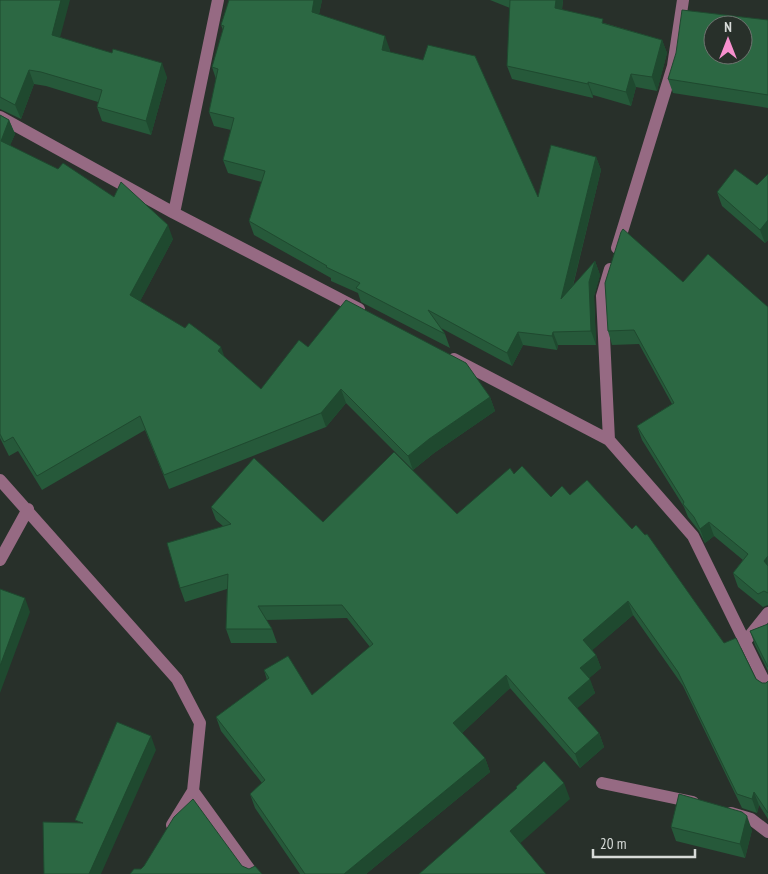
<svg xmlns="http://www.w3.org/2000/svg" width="768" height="874" font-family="'PT Sans Narrow',sans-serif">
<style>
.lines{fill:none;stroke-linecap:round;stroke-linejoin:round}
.minor{stroke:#966a83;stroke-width:12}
.wall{fill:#26593a}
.shaded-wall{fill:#1f492f}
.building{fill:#2c6843;stroke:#1f492f;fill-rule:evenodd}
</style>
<rect width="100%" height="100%" fill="#28302a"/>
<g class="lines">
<!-- minor -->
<path class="minor" d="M218,0l-44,213 185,96
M0,117l174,96
M617,248l56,-182 10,-66
M454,359l155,81 84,96 75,153
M609,440l-7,-144 8,-27
M0,480l177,199 23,44 -7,68 60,83
M0,560l28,-51
M744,643l24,-30
M602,783l91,19
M731,813l20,6 17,13
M172,825l21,-34"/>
</g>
<!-- wall -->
<path class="wall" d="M0,0l60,37 107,40 -16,58 -49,-14 -5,-14 1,-5 -52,-16 -12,-2 -13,35 -21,-10z
M229,0h93l-3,14 71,36v2l148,145 58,-40 5,13 -28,116 22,-25 5,14 -6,21 2,49h-38l-1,5 -34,-5 -11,21 -71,-38 4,6 5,14 -89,-46 -3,-9 -27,-12v-3l-77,-43 -5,-14 13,-39 -34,-9 -5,-13 8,-30 -17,-4 -5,-14 7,-33 -4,-12 11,-37 -2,-5z
M490,0h73l-1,10 42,13 58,17 5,13 -10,38 -21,-4 -5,19 -38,-11v3l-81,-19 -5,-13 3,-58z
M768,20v88l-95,-15 -5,-14z
M0,115l9,5 6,14 -5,11 163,94 -33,62 86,57 35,31 47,-42 182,50 5,14 -61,42 -21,17 -67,-67 -20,24 -157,62 -24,-59 -103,60 -24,-39 -9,5 -9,-18z
M768,174v66l-3,3 -43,-37 -5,-14 40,-7z
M683,282l85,25v298l-5,2 -25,-20 -5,-14 10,-13 -29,-24 -9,7 -6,-12 -11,-14 -4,-10 -42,-67 -5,-14 35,-22 -33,-60 -27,1 -4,-14z
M514,474l37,23 19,-2 154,148 32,36 6,4h4l2,-2v138l-9,-14 -2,8 -15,-5 -59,-122 -50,-71 -41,35 4,5 5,13 -12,10 6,15 -18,15 22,25 5,14 -24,21 -70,-80 -48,45 23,25 5,14 -124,102h-66l-45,-66 -5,-14 12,-11 -41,-52 -5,-14 51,-37 -3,-10 48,25 58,-48 -23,-29 -81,2 6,9 5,14h-46l-5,-14 1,-40 -42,13 -5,-14 43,-62 -7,-6 -5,-13 112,15 134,-8z
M768,624v47l-13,-26 -5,-14z
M671,827l81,3 -7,28 -69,-17z"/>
<!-- shaded-wall -->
<path class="shaded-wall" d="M61,0h9l-13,49 -5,-14z
M314,0h8l-5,25 -5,-13z
M556,0h7l-3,22 -5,-14z
M385,36l5,14 -3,13 -5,-13z
M662,40l5,13 -10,38 -5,-14z
M162,63l5,14 -16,58 -5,-14z
M29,70l5,14 -13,35 -6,-14z
M631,74l5,13 -5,19 -5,-14z
M588,82l5,13v3l-5,-14z
M9,120l6,14 -9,21 -5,-14z
M596,157l5,13 -35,143 -5,-14z
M768,220v20l-3,3 -5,-13z
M168,225l5,14 -37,70 -6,-14z
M595,261l5,14 -6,21 2,49 -5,-14 -2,-49z
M518,332l5,13 -11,21 -5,-13z
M553,332l5,13 -1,5 -5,-14z
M221,347l5,14 -8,-10z
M341,389l5,14 -20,24 -5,-14z
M490,397l5,14 -61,42 -21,17 -5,-14 21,-17z
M709,522l5,14 -9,7 -5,-14z
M768,556v18l-4,-13z
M25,598l5,14 -30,81v-27z
M628,601l5,14 -45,39 -5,-14z
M596,655l5,13 -16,14 -5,-14z
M506,675l4,13 -52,49 -5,-14z
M590,679l5,14 -22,19 -5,-14z
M599,733l5,14 -24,21 -5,-14z
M151,736l5,14 -55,124h-12z
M485,758l5,14 -124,102h-22z
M564,783l6,16 -54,48 -6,-16z
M754,792l5,13 -2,8 -5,-14z
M747,816l5,14 -7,28 -5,-14z"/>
<!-- building -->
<path class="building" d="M0,0h61l-9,35 60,18 1,-4 49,14 -16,58 -49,-14 5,-17 -61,-18 -12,-2 -14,35 -15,-8z
M229,0h85l-2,12 73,24 -3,14 41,10 5,-15 47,11 63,141 13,-52 45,12 -35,142 34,-38 -6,21 2,49 -38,1 -1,4 -34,-4 -11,21 -79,-43 17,24 -89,-46 4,-5 -34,-16 1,-1 -78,-45 16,-50 -42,-11 11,-42 -25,-6 9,-43 -6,-2 12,-41 -3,-1z
M510,0h46l-1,8 48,11 -1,4 60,17 -10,37 -21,-3 -5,18 -38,-10v2l-81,-18z
M682,10l86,10v75l-100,-16 8,-26zM713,25h30v30h-30z
M0,115l9,5 -8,21 57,28 5,-6 51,34 7,-15 47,43 -38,70 55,33 4,-5 32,24 -3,4 43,38 38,-49 9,7 38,-47 120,63 24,34 -61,42 -21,17 -67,-67 -20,24 -157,62 -24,-59 -103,60 -24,-39 -9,5 -4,-8z
M735,169l22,16 11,-11v46l-8,10 -43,-38z
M623,229l60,53 25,-28 60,53v249l-4,5 4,5v27l-4,-2 -6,3 -25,-21 15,-19 -39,-32 -9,7 -6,-12 -11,-13 1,-2 -47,-76 37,-23 -40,-73 -26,1 -3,-48 16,-51z
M394,452l63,62 53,-46 4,6 8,-8 29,31 11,-11 8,9 17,-15 45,49 4,-4 9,10 2,-1 77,109 12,-5 20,41 6,4h4l2,-2v132l-14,-21 -2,7 -15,-5 -59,-122 -50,-71 -45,39 13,15 -16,13 10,11 -22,19 31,35 -24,21 -69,-79 -53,48 32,35 -141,116h-39l-55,-80 15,-14 -49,-63 53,-39 -5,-8 24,-14 24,39 61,-51 -31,-39 -84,1 14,23h-46l2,-55 -48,14 -13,-45 64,-19 -20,-17 43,-49 69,64z
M0,589l25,9 -25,68z
M768,624v43l-18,-36z
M117,722l34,14 -62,138h-45l-1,-52 40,1 -8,-3z
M544,761l20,22 -54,48 36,43h-127l98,-86 -1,-1z
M679,794l63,18 5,4 -7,28 -69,-17z
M193,799l49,67 7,3 6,-3 7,8h-132l4,-5h7l3,-3 30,-49z"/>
<!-- north arrow -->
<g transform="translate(728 40)"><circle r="24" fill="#28302a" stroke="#6e7470"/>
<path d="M0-4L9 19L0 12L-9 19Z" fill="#f790ce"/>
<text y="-8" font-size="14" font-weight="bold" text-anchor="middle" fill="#d7dbd8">N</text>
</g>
<!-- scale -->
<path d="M593 849v8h102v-8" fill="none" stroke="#d7dbd8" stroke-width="2.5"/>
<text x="600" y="849" font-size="15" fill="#d7dbd8" stroke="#28302a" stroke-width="4" paint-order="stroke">20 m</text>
</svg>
